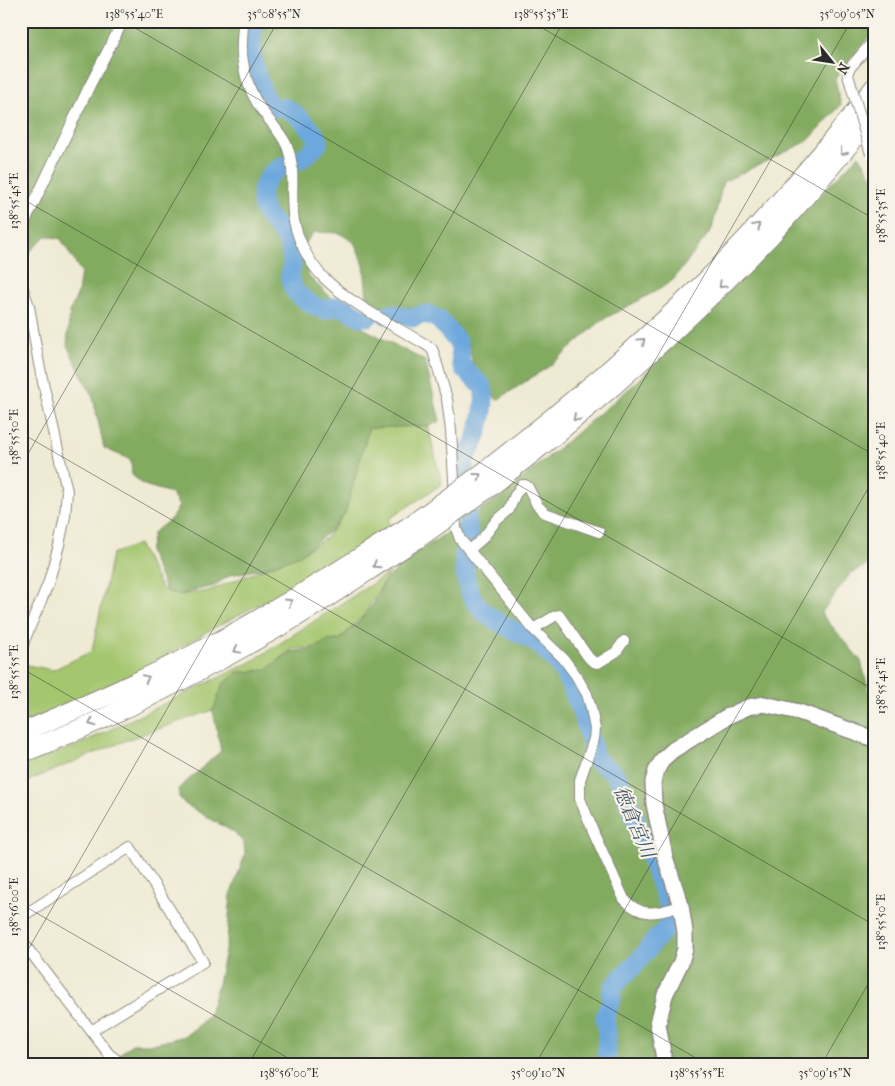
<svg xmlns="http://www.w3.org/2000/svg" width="895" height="1086" font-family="'IM FELL French Canon','Noto Serif JP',serif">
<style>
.green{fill:#a4c66e;stroke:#68784c}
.forest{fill:#83ab61;stroke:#576b46}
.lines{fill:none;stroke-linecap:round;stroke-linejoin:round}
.river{stroke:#6ca7dd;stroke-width:19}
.street-casing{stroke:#8d8a7f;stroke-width:12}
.secondary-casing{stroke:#8d8a7f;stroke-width:18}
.highway-casing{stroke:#8d8a7f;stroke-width:21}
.street{stroke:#fff;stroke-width:10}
.secondary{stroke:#fff;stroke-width:15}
.highway{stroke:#fff;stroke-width:19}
.street-bridge-casing{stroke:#8d8a7f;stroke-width:12;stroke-linecap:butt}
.highway-bridge-casing{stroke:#8d8a7f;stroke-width:21;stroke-linecap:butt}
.street-bridge{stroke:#fff;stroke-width:10}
.highway-bridge{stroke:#fff;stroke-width:19}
.oneway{stroke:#a0a0a0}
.ticks{fill:none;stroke:#2b2b2b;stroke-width:1;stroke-opacity:0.45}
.labels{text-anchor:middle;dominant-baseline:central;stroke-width:4.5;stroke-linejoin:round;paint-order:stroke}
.water-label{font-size:19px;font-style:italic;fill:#425669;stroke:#f7f3e8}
.neatline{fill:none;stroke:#2b2b2b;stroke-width:2}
.ticks-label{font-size:12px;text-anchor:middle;fill:#2b2b2b}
</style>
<rect width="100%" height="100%" fill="#f7f3e8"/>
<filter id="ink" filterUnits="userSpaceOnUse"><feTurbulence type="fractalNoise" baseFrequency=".02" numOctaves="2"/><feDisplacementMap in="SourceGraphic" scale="10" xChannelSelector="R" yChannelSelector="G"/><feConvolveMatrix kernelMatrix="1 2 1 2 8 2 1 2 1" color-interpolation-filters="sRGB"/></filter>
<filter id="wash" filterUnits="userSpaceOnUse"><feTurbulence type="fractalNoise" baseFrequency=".0096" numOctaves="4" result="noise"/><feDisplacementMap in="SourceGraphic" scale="20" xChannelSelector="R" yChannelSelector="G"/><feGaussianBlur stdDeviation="1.12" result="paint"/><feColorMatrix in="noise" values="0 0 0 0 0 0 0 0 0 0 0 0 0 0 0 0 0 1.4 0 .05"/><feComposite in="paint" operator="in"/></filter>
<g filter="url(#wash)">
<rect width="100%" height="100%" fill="#efead3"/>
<!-- green -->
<path class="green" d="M428,426l14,58 -53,35 1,10 -54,35 -126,66 -69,40 -120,55v-61l32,6 39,-19 20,-97 26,-10 24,45 18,6 28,-4 89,-35 29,-18 19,-25 24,-86z
M390,572l-26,43 -25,25 -12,1 -10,6 -24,2 -26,20 -17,3 -25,18 -12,20 -84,29 -108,45v-19l57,-20 173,-83z"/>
<!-- forest -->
<path class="forest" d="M21,21h853v9l-39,49 6,26 -33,36 -85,41 -11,47 -38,50 -14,10 -58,31 -51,45 -54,35 -24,-33 -3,-19 -11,-21 -15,-10 -29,-10 -38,4 -10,-13 -3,-33 -10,-23 -15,-9 -24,-1 -15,16 9,29 56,52 60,32 15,60 -12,5 -59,2 -24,85 -15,18 -30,24 -40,14 -30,6 -16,11 -18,4 -16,5 -14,-4 -17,-39 4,-19 19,-15 7,-12 -8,-13 -27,-8 -12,-10 -1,-15 -27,-12 -11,-50 -26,-53 3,-34 8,-18 3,-21 -20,-33 -15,-3 -17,17 -8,12z
M859,155l15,24v383l-23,11 -30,40 40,48 11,42 2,1v361h-762l9,-12 11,-9h21l32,-8 14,-11 10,-11 9,-30 9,-43 4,-48 14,-38 -1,-12 -11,-11 -48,-28 -6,-7v-9l42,-37 -8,-40 10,-27 15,-12h12l17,-3 23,-17 22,-3 15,-8 12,-1 20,-18 15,-19 10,-21 21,-21 105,-72 127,-107z"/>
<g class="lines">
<!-- river -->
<path class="river" d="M255,21c-8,31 0,53 12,81 6,9 9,4 18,6 9,3 32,25 34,34 -7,8 -12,14 -22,19
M285,165c-18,7 -30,28 -20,47 6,11 18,19 23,31 3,7 4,15 4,23 0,3 -2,7 -2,11 0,17 21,28 34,33l14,-4 7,2 15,9h8
M386,315l7,-1 20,4 12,-4 7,2 7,4 18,21 3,8 1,14 3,6 18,17c6,12 -2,42 -7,54 -2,6 -6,11 -9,17 -6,19 0,58 3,78l-1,2
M464,552c0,13 1,26 5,38 10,29 41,36 64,51 9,6 19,15 25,24 18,23 29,64 37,92l2,4 16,11 7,10 13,31 34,88 5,19 -1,3 -18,19 -16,21 -14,13 -10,12 -2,6 1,5 -6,14 -1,6 2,12v34"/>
</g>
</g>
<g filter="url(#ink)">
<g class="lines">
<!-- street casing -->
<g class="street-casing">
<path id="street" d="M243,21c0,11 -2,23 -1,34 2,19 8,38 19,54 8,12 20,23 26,37 10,25 2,49 7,75 4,19 15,42 29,56 27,27 72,49 105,69l4,3 2,5 13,45 4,32 4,64
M848,75v-5l26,-30
M21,230l68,-143 34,-66
M21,284l8,22 10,58 28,127 -2,25 -6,29 -11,39 -24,57 -3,11
M455,509l1,19 4,11 73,90 30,29 12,16 12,20 4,14 4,21 -1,10 -14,41v19l14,34 30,66c18,20 34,14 57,7
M469,550l13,-11 14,-18 13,-11 6,-15 7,-10h3l3,2 9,18 8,8 54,19
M533,629l22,-13 4,-1 27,39c3,4 6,9 12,9l18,-11 8,-11
M21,917l109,-70 73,115 -112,69
M21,940l88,114 14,11"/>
</g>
<!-- secondary casing -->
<g class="secondary-casing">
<path id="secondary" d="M665,1065l-7,-41 7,-29 16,-33 4,-13v-17l-4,-26 -16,-49 -11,-53 -1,-22 3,-11 7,-12 10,-9 55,-34 20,-9 16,-3 35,8 75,27"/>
</g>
<!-- highway casing -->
<g class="highway-casing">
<path id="highway" d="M606,373c36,-32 72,-64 106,-98 57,-59 112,-122 162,-187
M613,386c54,-48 107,-98 157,-150 36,-39 70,-80 104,-122
M21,733c63,-27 126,-54 187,-86 70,-36 136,-80 202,-121
M21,753c93,-35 182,-82 268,-132 44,-26 85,-55 128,-82"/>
</g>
<!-- street -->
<use href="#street" class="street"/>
<!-- secondary -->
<use href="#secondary" class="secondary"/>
<!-- highway -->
<use href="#highway" class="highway"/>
<!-- street-bridge casing -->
<g class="street-bridge-casing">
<path id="street-bridge" d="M848,75l23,79"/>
</g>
<!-- highway-bridge casing -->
<g class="highway-bridge-casing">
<path id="highway-bridge" d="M410,526l73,-53 63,-50 60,-50
M417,539l74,-53 65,-52 57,-48"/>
</g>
<!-- street-bridge -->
<use href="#street-bridge" class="street-bridge"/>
<!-- highway-bridge -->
<use href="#highway-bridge" class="highway-bridge"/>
</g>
<!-- one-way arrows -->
<defs><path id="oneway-chevron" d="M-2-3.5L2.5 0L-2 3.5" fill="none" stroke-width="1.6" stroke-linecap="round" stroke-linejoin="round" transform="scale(1.25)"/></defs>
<g class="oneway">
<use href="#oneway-chevron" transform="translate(843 152) rotate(129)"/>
<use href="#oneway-chevron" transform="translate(757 226) rotate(-48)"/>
<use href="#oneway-chevron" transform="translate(722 285) rotate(135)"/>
<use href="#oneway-chevron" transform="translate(642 341) rotate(-42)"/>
<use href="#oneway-chevron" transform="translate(576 418) rotate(139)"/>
<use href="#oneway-chevron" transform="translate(478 476) rotate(-36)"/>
<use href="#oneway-chevron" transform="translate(376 565) rotate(147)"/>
<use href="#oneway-chevron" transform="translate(289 602) rotate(-32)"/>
<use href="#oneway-chevron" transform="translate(237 650) rotate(151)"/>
<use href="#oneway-chevron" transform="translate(146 678) rotate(-26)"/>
<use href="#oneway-chevron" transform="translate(92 723) rotate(156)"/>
</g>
</g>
<!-- ticks -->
<path class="ticks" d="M123,21l751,434M530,21l344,198M21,198l853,492M21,433l853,492M21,466l257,-445M21,668l687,397M21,904l279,161M21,962l543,-941M248,1065l603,-1044M535,1065l339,-587M821,1065l53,-91"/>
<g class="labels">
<!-- water labels -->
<g class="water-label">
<text transform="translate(634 822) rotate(67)">徳倉宮川</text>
</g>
</g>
<!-- margin -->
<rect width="895" height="1086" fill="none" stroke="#f7f3e8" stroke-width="55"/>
<!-- north arrow -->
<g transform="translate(832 62) rotate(120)" stroke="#f7f3e8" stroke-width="4" paint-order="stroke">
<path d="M0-4L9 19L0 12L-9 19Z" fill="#2b2b2b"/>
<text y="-8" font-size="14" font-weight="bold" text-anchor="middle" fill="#2b2b2b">N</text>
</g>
<rect x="28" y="28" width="840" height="1030" class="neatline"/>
<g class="ticks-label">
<text x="134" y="18">138°55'40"E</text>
<text x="274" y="18">35°08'55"N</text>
<text x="541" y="18">138°55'35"E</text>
<text x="847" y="18">35°09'05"N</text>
<text transform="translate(14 201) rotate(-90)" y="4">138°55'45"E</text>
<text transform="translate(881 216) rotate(-90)" y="4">138°55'35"E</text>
<text transform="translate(14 437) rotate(-90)" y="4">138°55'50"E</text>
<text transform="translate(881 451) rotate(-90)" y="4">138°55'40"E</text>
<text transform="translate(14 672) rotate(-90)" y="4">138°55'55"E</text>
<text transform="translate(881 686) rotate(-90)" y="4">138°55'45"E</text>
<text transform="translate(14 907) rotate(-90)" y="4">138°56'00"E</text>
<text transform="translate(881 922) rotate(-90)" y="4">138°55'50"E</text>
<text x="289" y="1077">138°56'00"E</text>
<text x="538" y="1077">35°09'10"N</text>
<text x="697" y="1077">138°55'55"E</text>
<text x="825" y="1077">35°09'15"N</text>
</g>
</svg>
